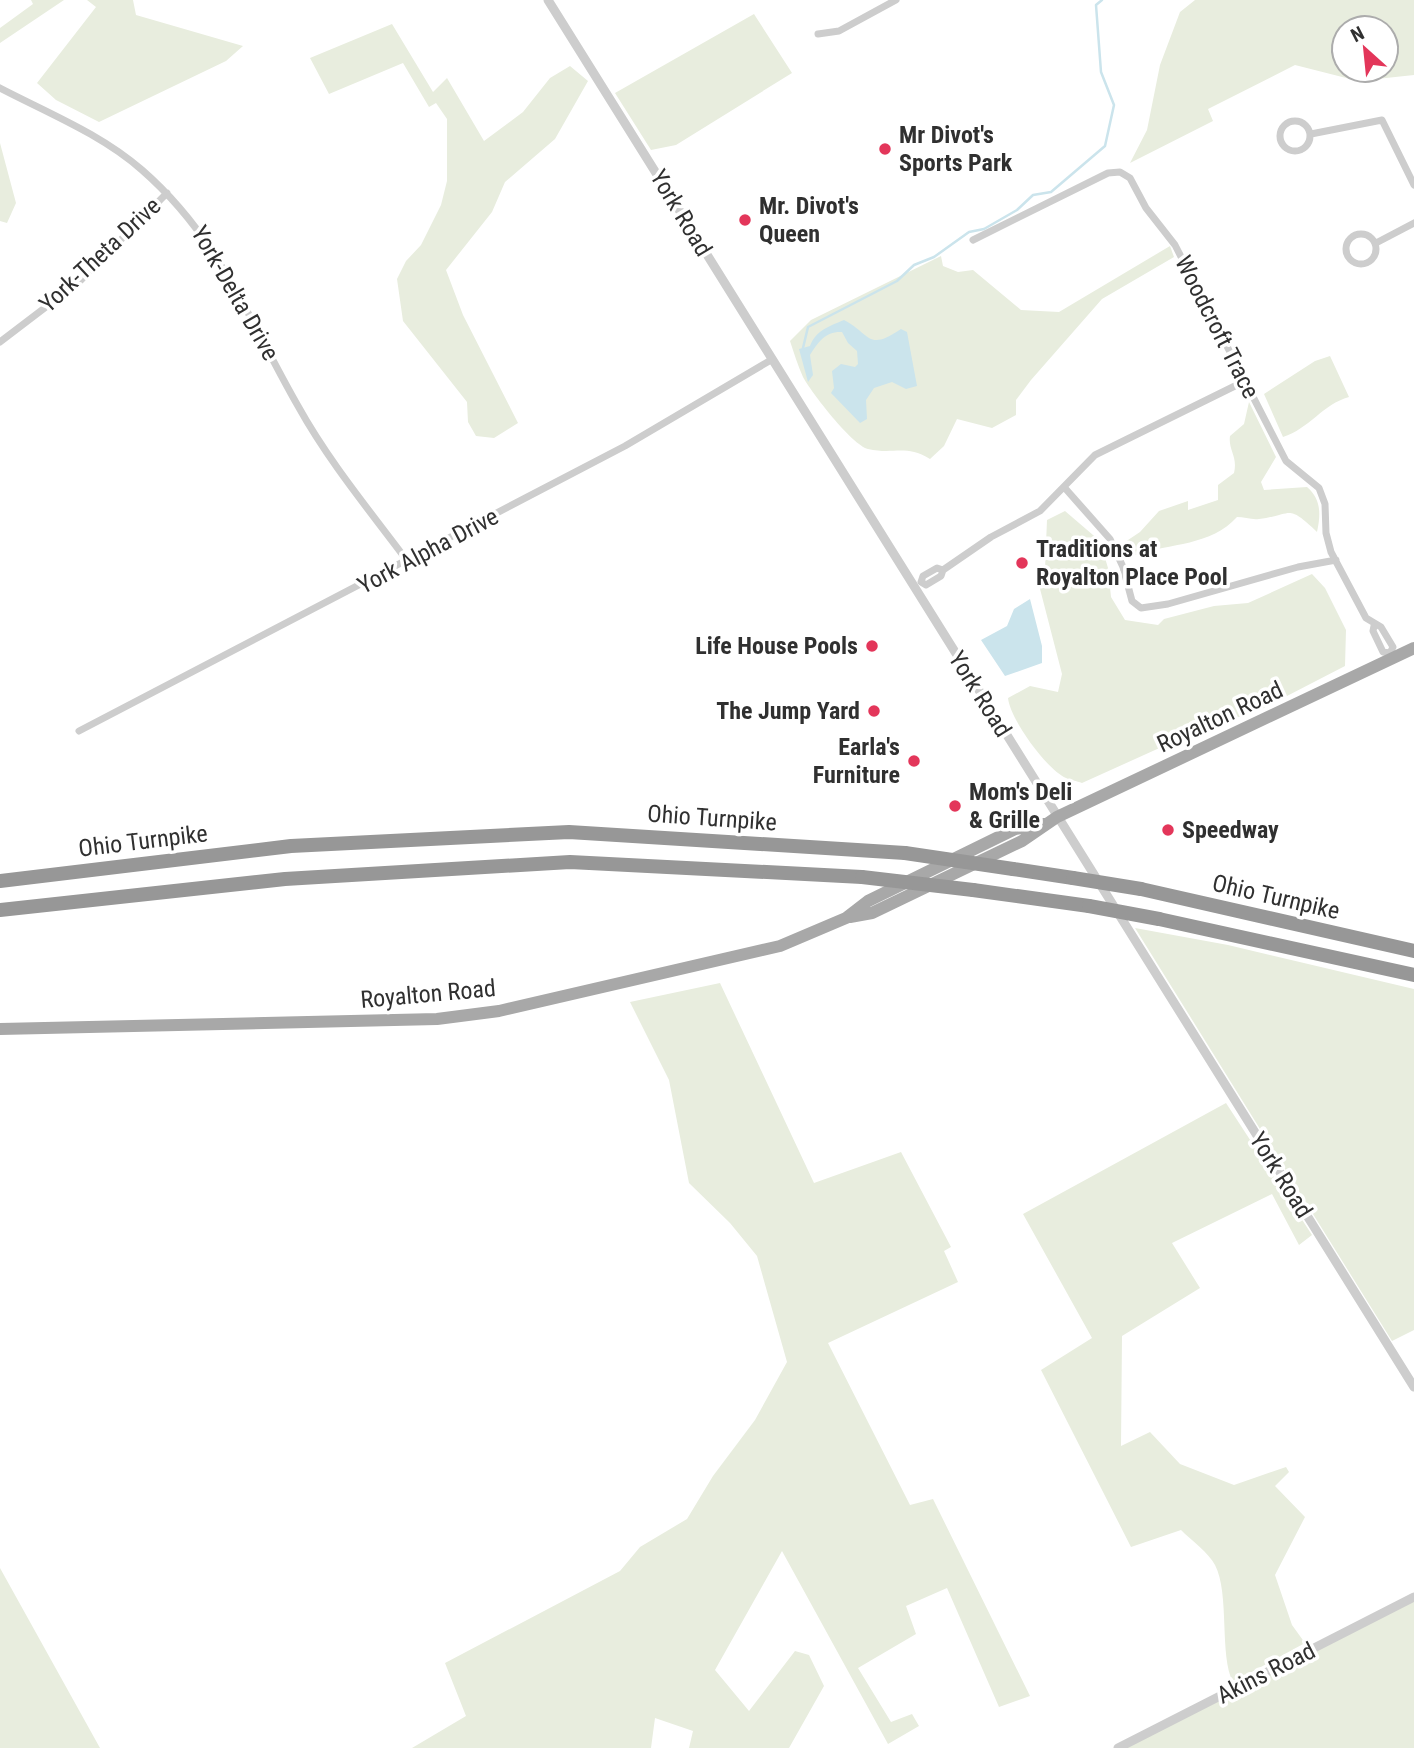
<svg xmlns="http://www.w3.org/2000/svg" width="1414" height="1748" font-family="'Roboto Condensed',sans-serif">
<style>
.green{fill:#e8edde;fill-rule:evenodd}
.water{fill:#cbe4ec}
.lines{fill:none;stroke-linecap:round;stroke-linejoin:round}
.stream{stroke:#cbe4ec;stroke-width:2.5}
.minor{stroke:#cdcdcd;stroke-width:7}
.tertiary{stroke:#cdcdcd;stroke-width:9}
.primary{stroke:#a8a8a8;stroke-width:12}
.motorway{stroke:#979797;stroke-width:14}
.motorway-bridge{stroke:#979797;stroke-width:14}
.poi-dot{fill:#e3365a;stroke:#fff;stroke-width:2.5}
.labels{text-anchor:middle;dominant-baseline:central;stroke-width:7;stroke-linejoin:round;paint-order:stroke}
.poi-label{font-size:24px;font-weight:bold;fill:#303030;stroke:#fff;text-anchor:start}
.street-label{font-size:24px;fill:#303030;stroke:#fff}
</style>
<rect width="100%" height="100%" fill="#fff"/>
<!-- green -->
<path class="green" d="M31,0h33l-64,43v-15l33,-24z
M87,0h46l3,15 107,31 -17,15 -127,61 -43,-22 -19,-17 59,-76z
M1195,0h219v75l-56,6 -63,-16 -87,44 5,12 -83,42 17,-33 13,-65 20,-53zM1386,28v42h-42v-42z
M754,14l38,59 -116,72 -25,5 -36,-57z
M392,24l41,68 14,-14 37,63 39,-29 27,-34 20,-12 18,15 -33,58 -50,43 -13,30 -46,58 17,45 55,108 -24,15 -18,-2 -8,-14 -1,-20 -64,-81 -6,-42 9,-18 15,-16 20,-40 6,-24v-62l-11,-16 -7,4 -26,-44 -74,31 -19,-36z
M0,143l16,60 -9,20 -7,-2z
M1170,246l4,11 -72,42 -71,81 -15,20v15l-24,13 -35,-9 -13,27 -14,13c-25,-15 -36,-4 -62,-10 -16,-4 -57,-57 -65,-72 -5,-11 -9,-24 -13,-36l21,-21 130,-64 2,10 15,6 15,-2 48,40 38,2z
M1330,356l19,41c-26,7 -40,32 -66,40l-19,-43 51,-33z
M1249,402l27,55 -15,25 3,8 43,-3c14,12 14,27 10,45 -31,-29 -23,-17 -58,-13 -7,1 -15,-2 -22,-2 -26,29 -66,26 -102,38l-6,-1 -4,-12 15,-10 19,-21 29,-10v9l30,-10v-15l16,-12c4,-17 -6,-23 -4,-37l14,-12z
M1065,511l35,30 8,27 3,29 14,23 33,5 6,-6 50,-13 34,-3 64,-29 13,14 21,42 -1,36 -93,48 -35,8 -135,61c-5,-2 -12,-3 -16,-5 -20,-9 -56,-59 -58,-80l22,-12 28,6 4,-18 -23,-89 6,-16 2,-49z
M1135,928l93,17 186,44v341l-22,11z
M720,983l94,200 87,-31 50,95 -7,4 14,31 -130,61 82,162 23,-6 97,197 -31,11 -52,-119 -41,18 10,28 -58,34 33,54 21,-8 7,12 -31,18 -106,-193 -67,119 34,41 46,-60 14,4 15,31 -35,62h-100l4,-17 -38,-13 -4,30h-239l54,-32 -21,-53 175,-92 20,-24 47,-28 26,-43 42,-56 32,-58 -30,-106 -27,-33 -41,-40 -20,-103 -39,-78z
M1226,1103l86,132 -13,10 -27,-51 -100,49 28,45 -78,48 -1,110 29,-14 30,32 54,21 52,-18 3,5 -14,14 30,31 -30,58 17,50 13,18 -72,39c-14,-26 -3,-88 -18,-117 -6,-12 -24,-25 -34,-35l-50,17 -90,-177 51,-32 -69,-124z
M0,1568l100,180h-100z
M1414,1595v153h-298z"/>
<!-- water -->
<path class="water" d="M844,320c27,14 23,32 57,9l6,3 10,54 -11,3 -14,-7 -18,6 -8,12 1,19 -7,4 -29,-30 3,-5 -2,-17 9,-7 14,3 3,-3 -1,-13 -9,-8 -6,-11c-16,-1 -24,10 -32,23l3,20 -5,7 -9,-33 11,-3c6,-16 20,-20 34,-26z
M1030,599l12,47v17l-37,13 -24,-36 26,-14 7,-17z"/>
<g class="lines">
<!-- stream -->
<path class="stream" d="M803,348l5,-21 89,-46 17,-16 20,-8 35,-25 15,-3 33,-19 16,-15 18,-3 54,-46 9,-41 -13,-33 -5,-67 6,-5"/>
<!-- minor -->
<path class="minor" d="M818,34l21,-3 57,-31
M0,88c48,25 101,46 142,82 78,68 106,149 156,236 31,56 72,105 110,156
M1280 136a15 15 0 1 1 30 0a15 15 0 1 1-30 0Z
M1311,134l71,-14 32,65
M1346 249a15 15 0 1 1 30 0a15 15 0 1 1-30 0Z
M973,240l135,-67 12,-1 10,6 16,30 29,37 111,216 33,27 6,16 1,29 5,19 35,66 15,9 12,20 -3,6 -7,-1 -10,-21 1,-5
M1376,243l38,-20
M0,342l80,-61 87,-88
M1064,487l46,52 13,28 9,34 9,7 27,-4 130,-37 38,-7
M943,570l-2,6 -15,9 -5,-3 2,-6 14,-8 6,2 48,-33 49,-26 55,-56 150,-74
M79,731l546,-285 146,-86"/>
<!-- tertiary -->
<path class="tertiary" d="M548,0l866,1387
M1118,1748l296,-151"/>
<!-- primary -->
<path class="primary" d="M850,917l22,-4 150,-72 35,-24 357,-169
M0,1029l437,-10 62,-8 281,-65 66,-28 22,-17 147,-72 29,-5"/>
<!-- motorway -->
<path class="motorway" d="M1013,869l60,9
M0,881l291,-35 278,-14 336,21
M1141,889l273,62
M973,890l116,16
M0,910l285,-31 285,-17 292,15
M1159,919l255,56"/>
<!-- motorway-bridge -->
<path class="motorway-bridge" d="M905,853l108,16
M862,877l111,13
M1073,878l68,11
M1089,906l70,13"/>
</g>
<!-- markers -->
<g class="poi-dot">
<circle cx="885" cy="149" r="7"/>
<circle cx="745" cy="220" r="7"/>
<circle cx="1022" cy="563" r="7"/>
<circle cx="872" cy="646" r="7"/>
<circle cx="874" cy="711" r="7"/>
<circle cx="914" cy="761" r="7"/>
<circle cx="955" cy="806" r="7"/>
<circle cx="1168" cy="830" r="7"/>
</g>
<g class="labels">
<!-- poi labels -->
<g class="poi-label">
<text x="899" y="135">Mr Divot's<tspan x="899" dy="28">Sports Park</tspan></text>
<text x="759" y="206">Mr. Divot's<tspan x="759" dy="28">Queen</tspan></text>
<text x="1036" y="549">Traditions at<tspan x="1036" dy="28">Royalton Place Pool</tspan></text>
<text x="858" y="646" text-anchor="end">Life House Pools</text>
<text x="860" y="711" text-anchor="end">The Jump Yard</text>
<text x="900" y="747" text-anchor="end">Earla's<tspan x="900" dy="28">Furniture</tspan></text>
<text x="969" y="792">Mom's Deli<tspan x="969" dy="28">&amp; Grille</tspan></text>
<text x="1182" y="830">Speedway</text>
</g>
<!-- street labels -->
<g class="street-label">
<text transform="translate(681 213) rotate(59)">York Road</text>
<text transform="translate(100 255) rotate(-43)">York-Theta Drive</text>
<text transform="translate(235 293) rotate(60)">York-Delta Drive</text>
<text transform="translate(1217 327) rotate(63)">Woodcroft Trace</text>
<text transform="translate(428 551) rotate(-28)">York Alpha Drive</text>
<text transform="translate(980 694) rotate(58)">York Road</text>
<text transform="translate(1220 717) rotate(-25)">Royalton Road</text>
<text transform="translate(712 818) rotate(4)">Ohio Turnpike</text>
<text transform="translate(143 841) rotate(-7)">Ohio Turnpike</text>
<text transform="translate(1276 897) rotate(13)">Ohio Turnpike</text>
<text transform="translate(428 994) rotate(-5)">Royalton Road</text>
<text transform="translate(1281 1175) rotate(58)">York Road</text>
<text transform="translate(1266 1673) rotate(-27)">Akins Road</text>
</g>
</g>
<!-- north arrow -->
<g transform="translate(1365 49) rotate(333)"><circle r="33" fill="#ffffff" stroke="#acacac" stroke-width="2"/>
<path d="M0-5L12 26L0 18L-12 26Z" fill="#e3365a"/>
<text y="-10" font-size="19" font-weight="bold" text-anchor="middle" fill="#303030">N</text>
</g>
</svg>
